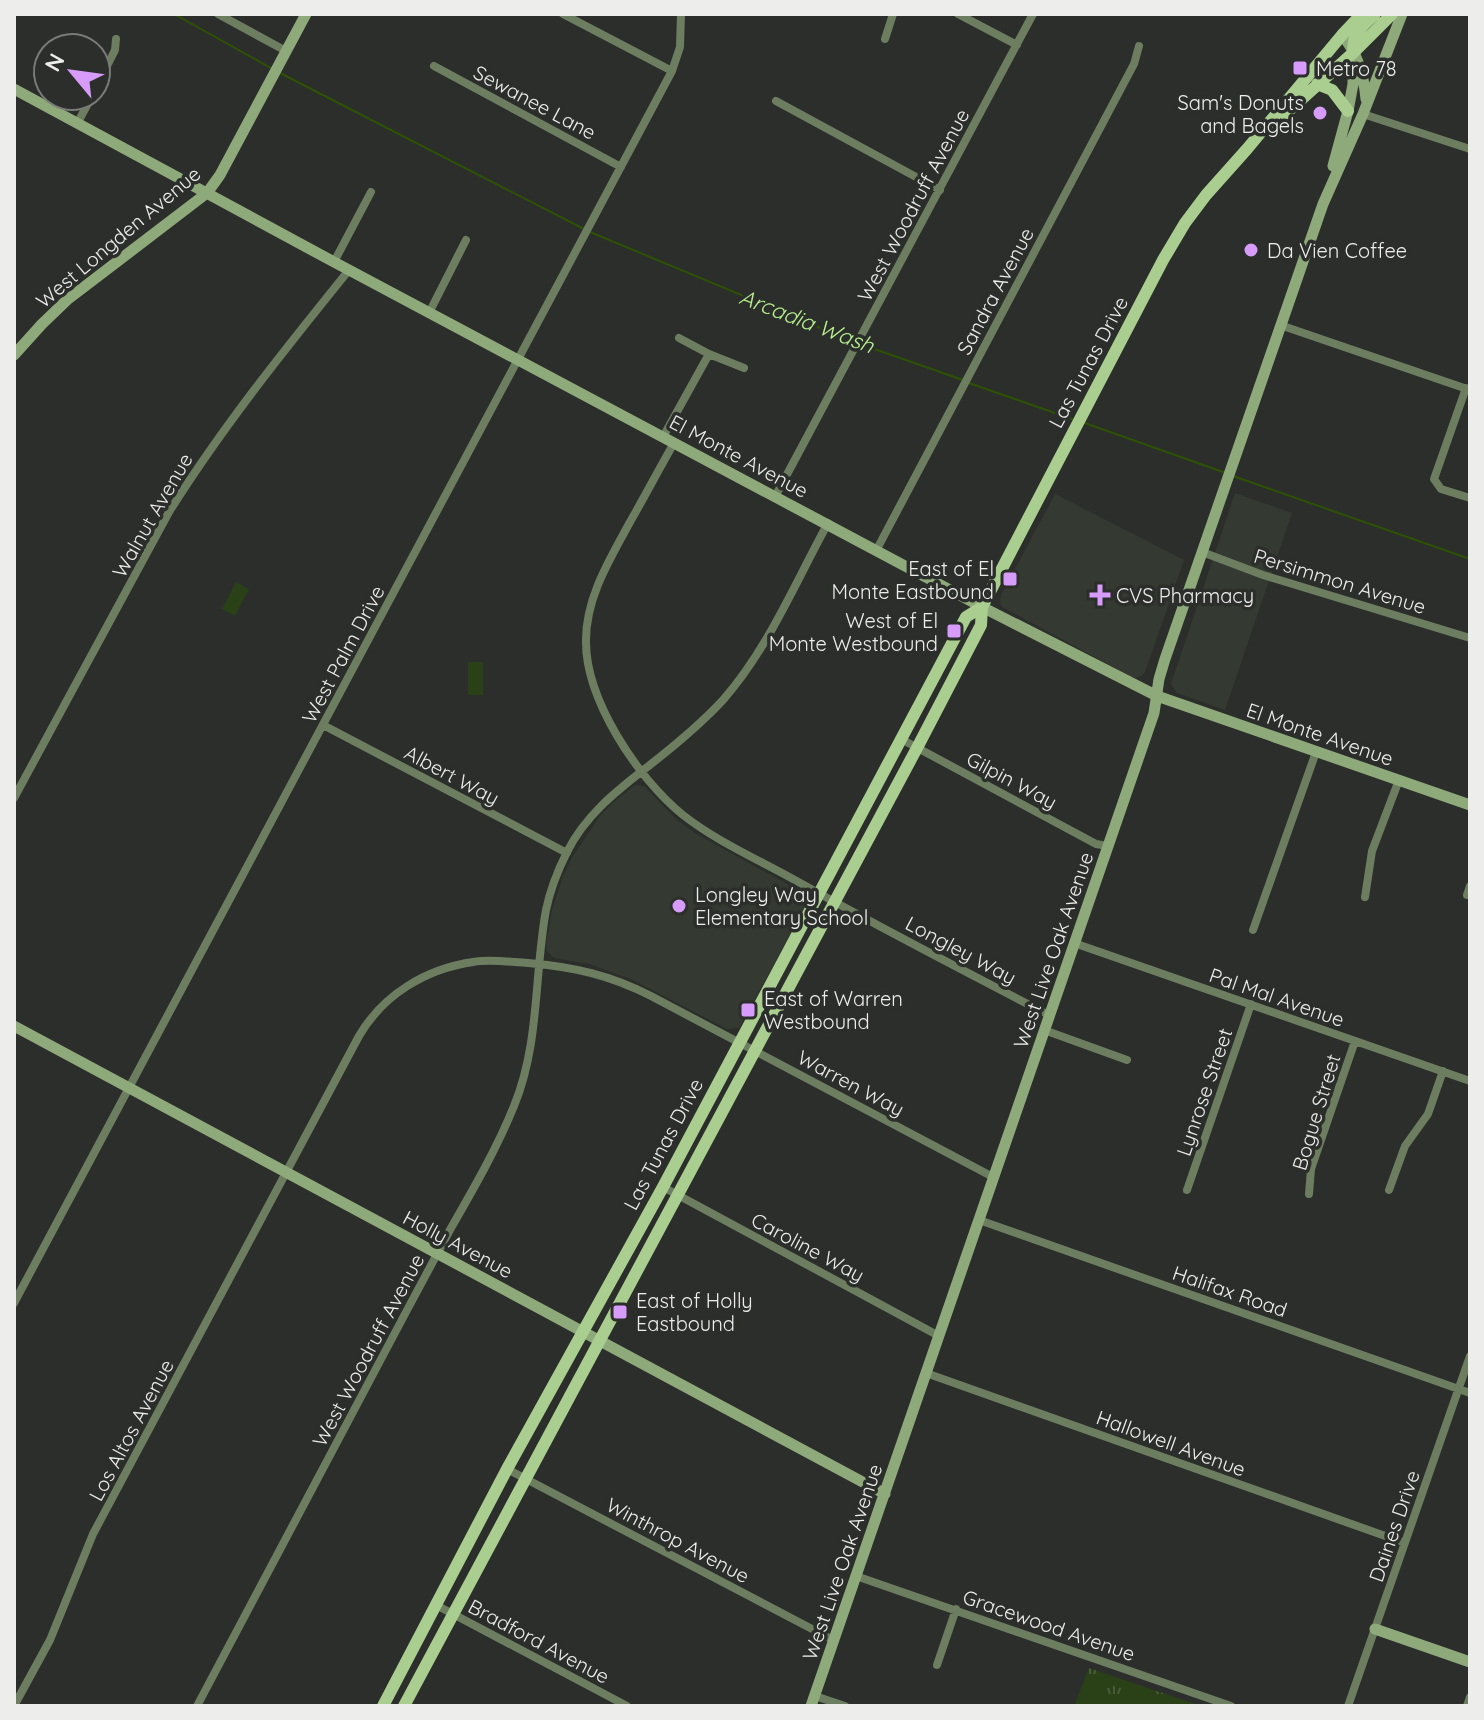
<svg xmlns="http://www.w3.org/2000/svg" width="1484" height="1720" font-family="Quicksand,sans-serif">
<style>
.built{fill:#343a31}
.park{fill:url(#park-tufts)}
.garden{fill:#2a4118}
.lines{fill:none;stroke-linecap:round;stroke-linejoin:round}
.stream{stroke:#2e5205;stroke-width:2}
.street{stroke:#6c7d60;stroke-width:8}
.secondary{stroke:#8eaa7b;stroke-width:11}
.primary{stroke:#a9ce90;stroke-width:12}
.poi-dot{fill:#d79bf9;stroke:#2b2e2a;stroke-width:3}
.labels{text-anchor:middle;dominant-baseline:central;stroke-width:7;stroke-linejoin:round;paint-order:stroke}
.poi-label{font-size:20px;fill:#edeeec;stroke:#2b2e2a;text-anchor:start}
.street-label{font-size:20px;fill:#edeeec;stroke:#2b2e2a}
.water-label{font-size:22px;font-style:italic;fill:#b8ef8f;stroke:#2b2e2a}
</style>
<defs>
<pattern id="park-tufts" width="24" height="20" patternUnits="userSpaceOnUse" patternTransform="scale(2)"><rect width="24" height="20" fill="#2a4118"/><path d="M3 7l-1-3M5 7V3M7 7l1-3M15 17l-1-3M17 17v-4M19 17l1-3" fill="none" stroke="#495d3a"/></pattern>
</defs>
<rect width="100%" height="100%" fill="#2b2e2a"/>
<!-- built -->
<path class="built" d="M1235,493l57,20 -67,197 -48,-17 -6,-9z
M1055,494l129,66 -39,112 -4,4 -6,2 -7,-3 -126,-68 -2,-6 1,-6z
M635,785l9,1 33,34 21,15 104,57 6,10 -69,126 -12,1 -94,-49 -44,-16 -35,-6 -7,-7 -1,-6 6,-35 11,-34 10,-20 27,-40 16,-16z"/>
<!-- park -->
<path class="park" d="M1089,1668l112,38h-127z"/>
<!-- garden -->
<path class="garden" d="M236,582l13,7 -14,27 -13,-7z
M468,662h15v33h-15z"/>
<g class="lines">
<!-- stream -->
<path class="stream" d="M174,14l97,54
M280,73l304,156
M590,232l264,110
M860,344l103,36
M969,383l103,36
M1082,422l141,50
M1233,476l237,83"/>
<!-- street -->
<path class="street" d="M218,14l68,37
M563,14l109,57
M958,14l59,31
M885,39l8,-25
M434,66l187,101
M96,88l19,-38 1,-11
M776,101l164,89
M1363,114l107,35
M78,122l14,-26
M334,262l37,-70
M430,311l36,-71
M1280,325l190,65
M679,338l30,16 35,14
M1466,388l-32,91 7,10 29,9
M663,437l46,-83
M674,443c-15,26 -29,53 -44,79 -20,37 -44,75 -44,118 -1,59 52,139 97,175 33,26 74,44 110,64 84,47 171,92 256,136
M776,495l257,-481
M877,549l257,-485 5,-18
M1202,552l61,23 207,63
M323,725l244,128
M901,739l195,105 12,2
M14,798l155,-286c54,-86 117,-164 180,-242
M1467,895l3,-9
M1365,897l7,-46 27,-71
M1253,930l63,-178
M1074,943l396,138
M1044,1030l83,30
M663,1187l276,149
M1187,1190l64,-186
M1389,1190l16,-44 23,-32 15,-43
M1309,1194l2,-25 44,-128
M979,1220l491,173
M14,1303l658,-1232 8,-24 1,-33
M926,1373l479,170
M507,1469l326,171
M856,1576l375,130
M436,1605l191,101
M937,1665l19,-56
M815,1696l30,10
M14,1706l36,-66 43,-106 266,-498c24,-41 66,-67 114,-74 18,-3 37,0 55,1 46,4 82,12 123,33l342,181
M197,1706c69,-131 139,-262 209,-394 15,-28 30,-56 45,-84 23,-40 46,-80 63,-122 26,-63 20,-131 32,-196 4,-20 12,-40 21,-58 18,-36 48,-60 79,-84 27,-21 54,-43 77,-68 45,-51 72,-117 105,-177
M1348,1706l122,-350
M1467,1706l3,-9"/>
<!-- secondary -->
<path class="secondary" d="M1342,35c15,17 22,42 24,64
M14,89l320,173 648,345 175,89 313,109
M1333,166l15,-55 5,-27v-31
M14,355l28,-31 25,-24 140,-107 13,-18 86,-161
M14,1026l871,468
M1375,1629l95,33
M811,1706l343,-993 5,-34 6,-20 158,-455 40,-90 39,-100"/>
<!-- primary -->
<path class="primary" d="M1353,53c0,-21 7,-24 22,-39
M1317,84l15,6 16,21
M1285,114l68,-61 39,-39
M383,1706l124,-237 156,-282 303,-570 16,-10
M404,1706l513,-958 64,-123 1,-18 181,-347 22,-37 21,-28 41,-46 95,-114 20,-21"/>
</g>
<!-- markers -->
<g class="poi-dot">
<rect x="1292" y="60" width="16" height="16" rx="4"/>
<circle cx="1320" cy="113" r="8"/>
<circle cx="1251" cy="250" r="8"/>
<rect x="1002" y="571" width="16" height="16" rx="4"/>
<path d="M1096 583h8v8h8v8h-8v8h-8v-8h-8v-8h8z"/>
<rect x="946" y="623" width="16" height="16" rx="4"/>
<circle cx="679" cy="906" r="8"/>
<rect x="740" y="1002" width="16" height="16" rx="4"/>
<rect x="612" y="1304" width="16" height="16" rx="4"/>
</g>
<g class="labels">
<!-- poi labels -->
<g class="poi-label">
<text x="1316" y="68">Metro 78</text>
<text x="1304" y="102" text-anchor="end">Sam's Donuts<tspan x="1304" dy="23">and Bagels</tspan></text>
<text x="1267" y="250">Da Vien Coffee</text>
<text x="994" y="568" text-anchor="end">East of El<tspan x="994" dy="23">Monte Eastbound</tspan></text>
<text x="1116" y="595">CVS Pharmacy</text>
<text x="938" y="620" text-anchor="end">West of El<tspan x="938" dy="23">Monte Westbound</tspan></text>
<text x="695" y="894">Longley Way<tspan x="695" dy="23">Elementary School</tspan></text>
<text x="764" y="998">East of Warren<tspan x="764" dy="23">Westbound</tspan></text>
<text x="636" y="1300">East of Holly<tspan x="636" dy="23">Eastbound</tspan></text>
</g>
<!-- street labels -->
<g class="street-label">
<text transform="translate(535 102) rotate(28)">Sewanee Lane</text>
<text transform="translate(913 205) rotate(-62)">West Woodruff Avenue</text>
<text transform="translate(118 237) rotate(-40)">West Longden Avenue</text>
<text transform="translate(995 291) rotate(-62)">Sandra Avenue</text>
<text transform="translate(1088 362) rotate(-62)">Las Tunas Drive</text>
<text transform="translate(739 456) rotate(28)">El Monte Avenue</text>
<text transform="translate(152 515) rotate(-60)">Walnut Avenue</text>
<text transform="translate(1340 581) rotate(17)">Persimmon Avenue</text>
<text transform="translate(343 654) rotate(-62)">West Palm Drive</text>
<text transform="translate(1320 734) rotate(19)">El Monte Avenue</text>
<text transform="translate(452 775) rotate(28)">Albert Way</text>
<text transform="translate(1012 780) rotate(28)">Gilpin Way</text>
<text transform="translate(961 950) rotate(28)">Longley Way</text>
<text transform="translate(1053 950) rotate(-71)">West Live Oak Avenue</text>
<text transform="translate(1277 997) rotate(19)">Pal Mal Avenue</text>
<text transform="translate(851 1083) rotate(28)">Warren Way</text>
<text transform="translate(1204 1092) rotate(-71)">Lynrose Street</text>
<text transform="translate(1316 1112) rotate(-73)">Bogue Street</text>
<text transform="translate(663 1144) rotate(-62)">Las Tunas Drive</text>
<text transform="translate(458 1244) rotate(28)">Holly Avenue</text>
<text transform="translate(808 1247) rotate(28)">Caroline Way</text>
<text transform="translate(1230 1291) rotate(19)">Halifax Road</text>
<text transform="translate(368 1350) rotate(-62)">West Woodruff Avenue</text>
<text transform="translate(131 1430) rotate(-62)">Los Altos Avenue</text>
<text transform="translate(1171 1443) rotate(20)">Hallowell Avenue</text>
<text transform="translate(1394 1526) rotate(-71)">Daines Drive</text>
<text transform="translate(678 1540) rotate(28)">Winthrop Avenue</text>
<text transform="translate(842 1562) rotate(-71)">West Live Oak Avenue</text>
<text transform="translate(1049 1625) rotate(19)">Gracewood Avenue</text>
<text transform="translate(539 1641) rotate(28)">Bradford Avenue</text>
</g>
<!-- water labels -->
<g class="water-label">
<text transform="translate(807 321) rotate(21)">Arcadia Wash</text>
</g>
</g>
<!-- border -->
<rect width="1484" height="1720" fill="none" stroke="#edeeec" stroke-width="32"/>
<!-- north arrow -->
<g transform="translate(72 72) rotate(299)"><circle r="38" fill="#2b2e2a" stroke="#797b78" stroke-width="2"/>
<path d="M0-6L14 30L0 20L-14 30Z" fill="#d79bf9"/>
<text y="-12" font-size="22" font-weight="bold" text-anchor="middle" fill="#edeeec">N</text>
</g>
</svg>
